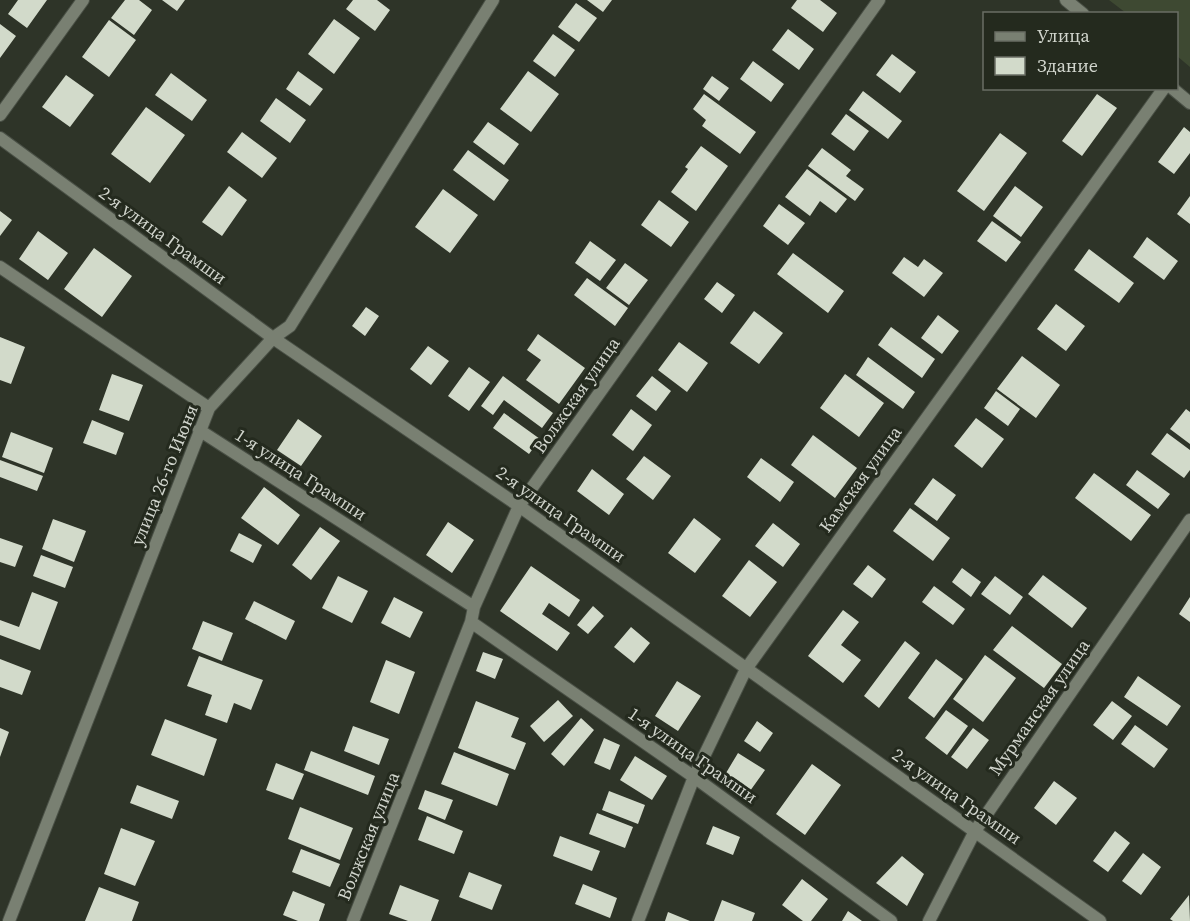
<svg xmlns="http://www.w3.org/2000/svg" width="1190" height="921" font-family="'Source Serif 4',serif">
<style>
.green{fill:#3e4932}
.building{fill:#d2daca}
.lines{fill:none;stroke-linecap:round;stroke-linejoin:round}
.street-casing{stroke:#4a5046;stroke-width:14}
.street{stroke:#798072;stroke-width:12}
.labels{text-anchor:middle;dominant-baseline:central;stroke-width:6;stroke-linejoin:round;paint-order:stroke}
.street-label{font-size:18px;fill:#d1d5cd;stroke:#242a1e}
</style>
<rect width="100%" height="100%" fill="#2e3428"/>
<!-- green -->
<path class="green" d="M1109,0h81v67l-13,-11 -1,-42 -50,-1z"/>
<!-- building -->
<path class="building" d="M18,0h29l-20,28 -19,-14z
M125,0h14l13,10 -18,25 -23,-17z
M162,0h23l-8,11z
M353,0h24l13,10 -15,21 -29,-22z
M587,0h25l-9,12z
M797,0h23l17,13 -14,19 -32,-24z
M576,3l21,15 -18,24 -21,-15z
M334,19l26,19 -26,36 -26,-20z
M109,20l27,20 -27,37 -27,-20z
M0,24l16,12 -16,22z
M788,29l26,20 -15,21 -27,-20z
M553,34l22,16 -20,27 -22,-16z
M892,54l24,18 -16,21 -24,-18z
M753,61l31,23 -13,18 -31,-23z
M298,71l25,18 -13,17 -24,-17z
M528,71l31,23 -28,38 -31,-23z
M171,73l36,27 -15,21 -37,-26z
M66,75l28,20 -24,32 -28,-20z
M712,76l17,12 -10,13 -16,-12z
M863,91l39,30 -14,18 -39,-29z
M704,94l52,38 -16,22 -38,-28 4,-6 -13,-11z
M1097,94l20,14 -35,48 -20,-15z
M276,98l30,22 -16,23 -30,-22z
M146,107l39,28 -35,48 -39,-29z
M846,114l23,17 -15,20 -23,-17z
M488,122l31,22 -15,21 -31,-23z
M1184,127l6,5v21l-16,21 -16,-12z
M242,132l35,26 -15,20 -35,-26z
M1000,133l27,20 -43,58 -27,-20z
M701,146l27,20 -32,45 -25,-19 17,-23 -3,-2z
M822,148l29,22 -5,6 18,13 -9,12 -47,-35z
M468,150l41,30 -15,21 -41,-31z
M807,169l40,30 -11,14 -16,-12 -10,15 -25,-19z
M229,186l18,14 -25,36 -20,-14z
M1015,186l28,21 -22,30 -28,-21z
M443,189l35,26 -28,38 -35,-26z
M1190,196v28l-13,-10z
M659,200l30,22 -18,25 -30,-22z
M779,204l26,19 -17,22 -25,-19z
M0,211l12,9 -12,16z
M992,221l29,21 -15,20 -29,-21z
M38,231l30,22 -20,27 -29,-21z
M1147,237l31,24 -14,19 -31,-23z
M590,241l26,19 -16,21 -25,-18z
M94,248l38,28 -30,41 -38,-28z
M1089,249l45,34 -15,20 -45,-33z
M793,253l51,38 -16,22 -51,-39z
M904,257l14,10 6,-8 19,14 -19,24 -32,-24z
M625,263l23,17 -19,25 -23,-17z
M587,278l41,30 -13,18 -41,-31z
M717,282l18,13 -13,18 -18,-14z
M1056,304l29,22 -19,25 -29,-22z
M366,307l13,9 -14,20 -13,-10z
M754,311l29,22 -24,31 -29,-21z
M938,315l21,16 -17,23 -21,-16z
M891,327l44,32 -13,19 -44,-33z
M538,334l47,34 -26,36 -33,-24 15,-20 -14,-10z
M0,337l25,10 -14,37 -11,-4z
M679,342l29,21 -21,29 -29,-22z
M428,346l21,15 -18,24 -21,-16z
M1022,356l38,29 -24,33 -39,-29z
M868,357l47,35 -12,17 -47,-34z
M469,367l21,15 -21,29 -21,-15z
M112,374l31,11 -14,36 -30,-11z
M845,374l39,29 -25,34 -39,-29z
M503,376l50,37 -11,15 -38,-28 -11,15 -12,-9z
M652,376l19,15 -15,20 -20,-15z
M996,391l24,18 -12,17 -24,-18z
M631,409l21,16 -19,26 -21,-16z
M1186,409l4,3v32l-20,-15z
M504,413l36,26 -11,15 -36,-26z
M976,418l28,21 -22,29 -28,-22z
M298,419l24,17 -21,30 -24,-16z
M92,420l32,13 -8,22 -33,-12z
M11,432l42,16 -9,25 -42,-16z
M1167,433l23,17v20l-6,8 -33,-24z
M813,435l44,33 -22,30 -44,-33z
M644,456l27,20 -18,24 -27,-21z
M761,458l33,24 -14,20 -33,-25z
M0,460l43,16 -6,15 -37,-14z
M592,469l32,25 -15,21 -32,-24z
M1137,470l33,24 -12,15 -32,-24z
M1094,473l57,42 -20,26 -56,-43z
M933,478l23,17 -19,26 -23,-17z
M264,487l36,28 -22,30 -37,-27z
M910,508l40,30 -17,23 -40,-30z
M694,518l27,21 -26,34 -27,-20z
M53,519l33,12 -12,31 -32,-13z
M448,522l26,18 -22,33 -26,-18z
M773,523l27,21 -17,23 -28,-21z
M320,527l20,14 -29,39 -19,-15z
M239,533l23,12 -9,18 -23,-12z
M0,538l23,8 -8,21 -15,-5z
M41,555l32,12 -8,21 -32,-12z
M749,560l28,22 -27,35 -28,-21z
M868,565l18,14 -14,19 -19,-14z
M531,566l49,34 -11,17 -20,-14 -7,11 28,19 -13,18 -57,-40z
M962,568l19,14 -10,15 -19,-15z
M1043,575l44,33 -15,20 -44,-34z
M338,576l30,15 -16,32 -30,-15z
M995,576l28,21 -13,18 -29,-21z
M934,586l31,23 -12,16 -31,-23z
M32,592l26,10 -18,48 -40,-15v-15l19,7z
M394,597l29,15 -13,26 -29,-15z
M1190,597v25l-11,-8z
M254,601l41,20 -9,19 -41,-21z
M593,606l11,10 -16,18 -11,-9z
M843,610l16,12 -18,23 20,15 -18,23 -35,-27z
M203,621l30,12 -11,28 -30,-12z
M1012,626l50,38 -18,24 -51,-38z
M631,627l19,16 -16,20 -20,-16z
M905,641l15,12 -41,55 -15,-12z
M483,652l20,7 -8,20 -19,-8z
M985,655l31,23 -33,44 -30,-23z
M199,656l64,24 -12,30 -17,-7 -7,20 -22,-8 7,-20 -25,-9z
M0,659l31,12 -9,24 -22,-8z
M936,659l27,20 -29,39 -26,-20z
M386,660l29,12 -16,42 -29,-12z
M1138,676l43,30 -14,20 -43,-29z
M677,681l24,15 -23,35 -23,-15z
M558,700l15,16 -29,26 -14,-16z
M476,701l43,17 -8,19 15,6 -11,27 -57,-22z
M1112,701l20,15 -19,24 -20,-15z
M946,710l22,16 -21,29 -22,-17z
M581,718l13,12 -30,36 -13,-12z
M165,719l52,20 -13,37 -53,-21z
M757,721l16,12 -13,19 -16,-11z
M1135,725l33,24 -14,19 -33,-24z
M353,726l36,13 -10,26 -35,-14z
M0,728l9,4 -9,25z
M973,728l16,12 -22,29 -16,-12z
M604,738l16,7 -10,25 -16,-7z
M311,751l64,25 -7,19 -64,-25z
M454,752l55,22 -12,32 -56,-22z
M738,753l27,17 -15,21 -24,-18z
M635,756l32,20 -15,24 -32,-20z
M276,763l28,11 -11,26 -27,-10z
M812,764l29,21 -36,50 -29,-21z
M1054,781l23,17 -21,27 -22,-17z
M137,785l42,16 -7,18 -42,-16z
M425,790l28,10 -8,20 -27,-11z
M609,791l36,14 -7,19 -36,-14z
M300,807l53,21 -13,32 -52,-21z
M597,813l36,14 -8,21 -36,-14z
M427,816l36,15 -9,23 -36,-14z
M713,826l27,11 -7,18 -27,-11z
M121,828l34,13 -20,45 -31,-12z
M1115,831l15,12 -22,29 -15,-11z
M560,836l40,15 -8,20 -39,-15z
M301,849l39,15 -10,23 -38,-15z
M1143,853l18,14 -20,28 -19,-14z
M902,856l22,18 -17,32 -31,-23z
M469,872l33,13 -10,25 -33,-13z
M802,879l26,20 -17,22h-8l-21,-16z
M583,884l34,14 -7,20 -35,-14z
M400,885l39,15 -8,21h-23l-19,-7z
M99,887l40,15 -7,19h-47z
M293,891l32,13 -6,17h-21l-15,-6z
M1189,895l1,26h-17l-3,-2z
M722,900l33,13 -3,8h-38z
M848,911l14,10h-20z
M668,912l22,9h-25z"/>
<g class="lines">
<!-- street casing -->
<g class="street-casing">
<path id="street" d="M1066,0l17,14
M1172,88l18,15
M0,115l83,-115
M0,138l273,200 246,168 581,415
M0,267l209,141
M199,430l275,177
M471,622l223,155 197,144
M9,921l200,-513 64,-70 17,-12 203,-326
M353,921l118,-299 3,-15 45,-101 360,-506
M638,921l56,-144 52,-108 418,-581
M929,921l46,-90 215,-311"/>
</g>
<!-- street -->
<use href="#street" class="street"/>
</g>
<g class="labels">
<!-- street labels -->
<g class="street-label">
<text transform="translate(163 235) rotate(36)">2-я улица Грамши</text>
<text transform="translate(576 395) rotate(-55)">Волжская улица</text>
<text transform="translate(301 474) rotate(33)">1-я улица Грамши</text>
<text transform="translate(164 475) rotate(-68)">улица 26-го Июня</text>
<text transform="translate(860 479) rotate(-54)">Камская улица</text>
<text transform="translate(561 514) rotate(35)">2-я улица Грамши</text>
<text transform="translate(1039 707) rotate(-55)">Мурманская улица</text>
<text transform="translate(693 755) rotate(35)">1-я улица Грамши</text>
<text transform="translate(957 796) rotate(35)">2-я улица Грамши</text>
<text transform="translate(368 836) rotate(-68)">Волжская улица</text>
</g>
</g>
<!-- legend -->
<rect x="983" y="12" width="195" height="78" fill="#242a1e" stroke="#696e64" stroke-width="1.5"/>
<rect x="995" y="32" width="30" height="9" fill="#798072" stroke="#696e64" stroke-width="1.5"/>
<text x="1037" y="42" font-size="18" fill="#d1d5cd">Улица</text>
<rect x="995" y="57" width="30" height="18" fill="#d2daca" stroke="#696e64" stroke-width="1.5"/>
<text x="1037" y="72" font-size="18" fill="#d1d5cd">Здание</text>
</svg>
